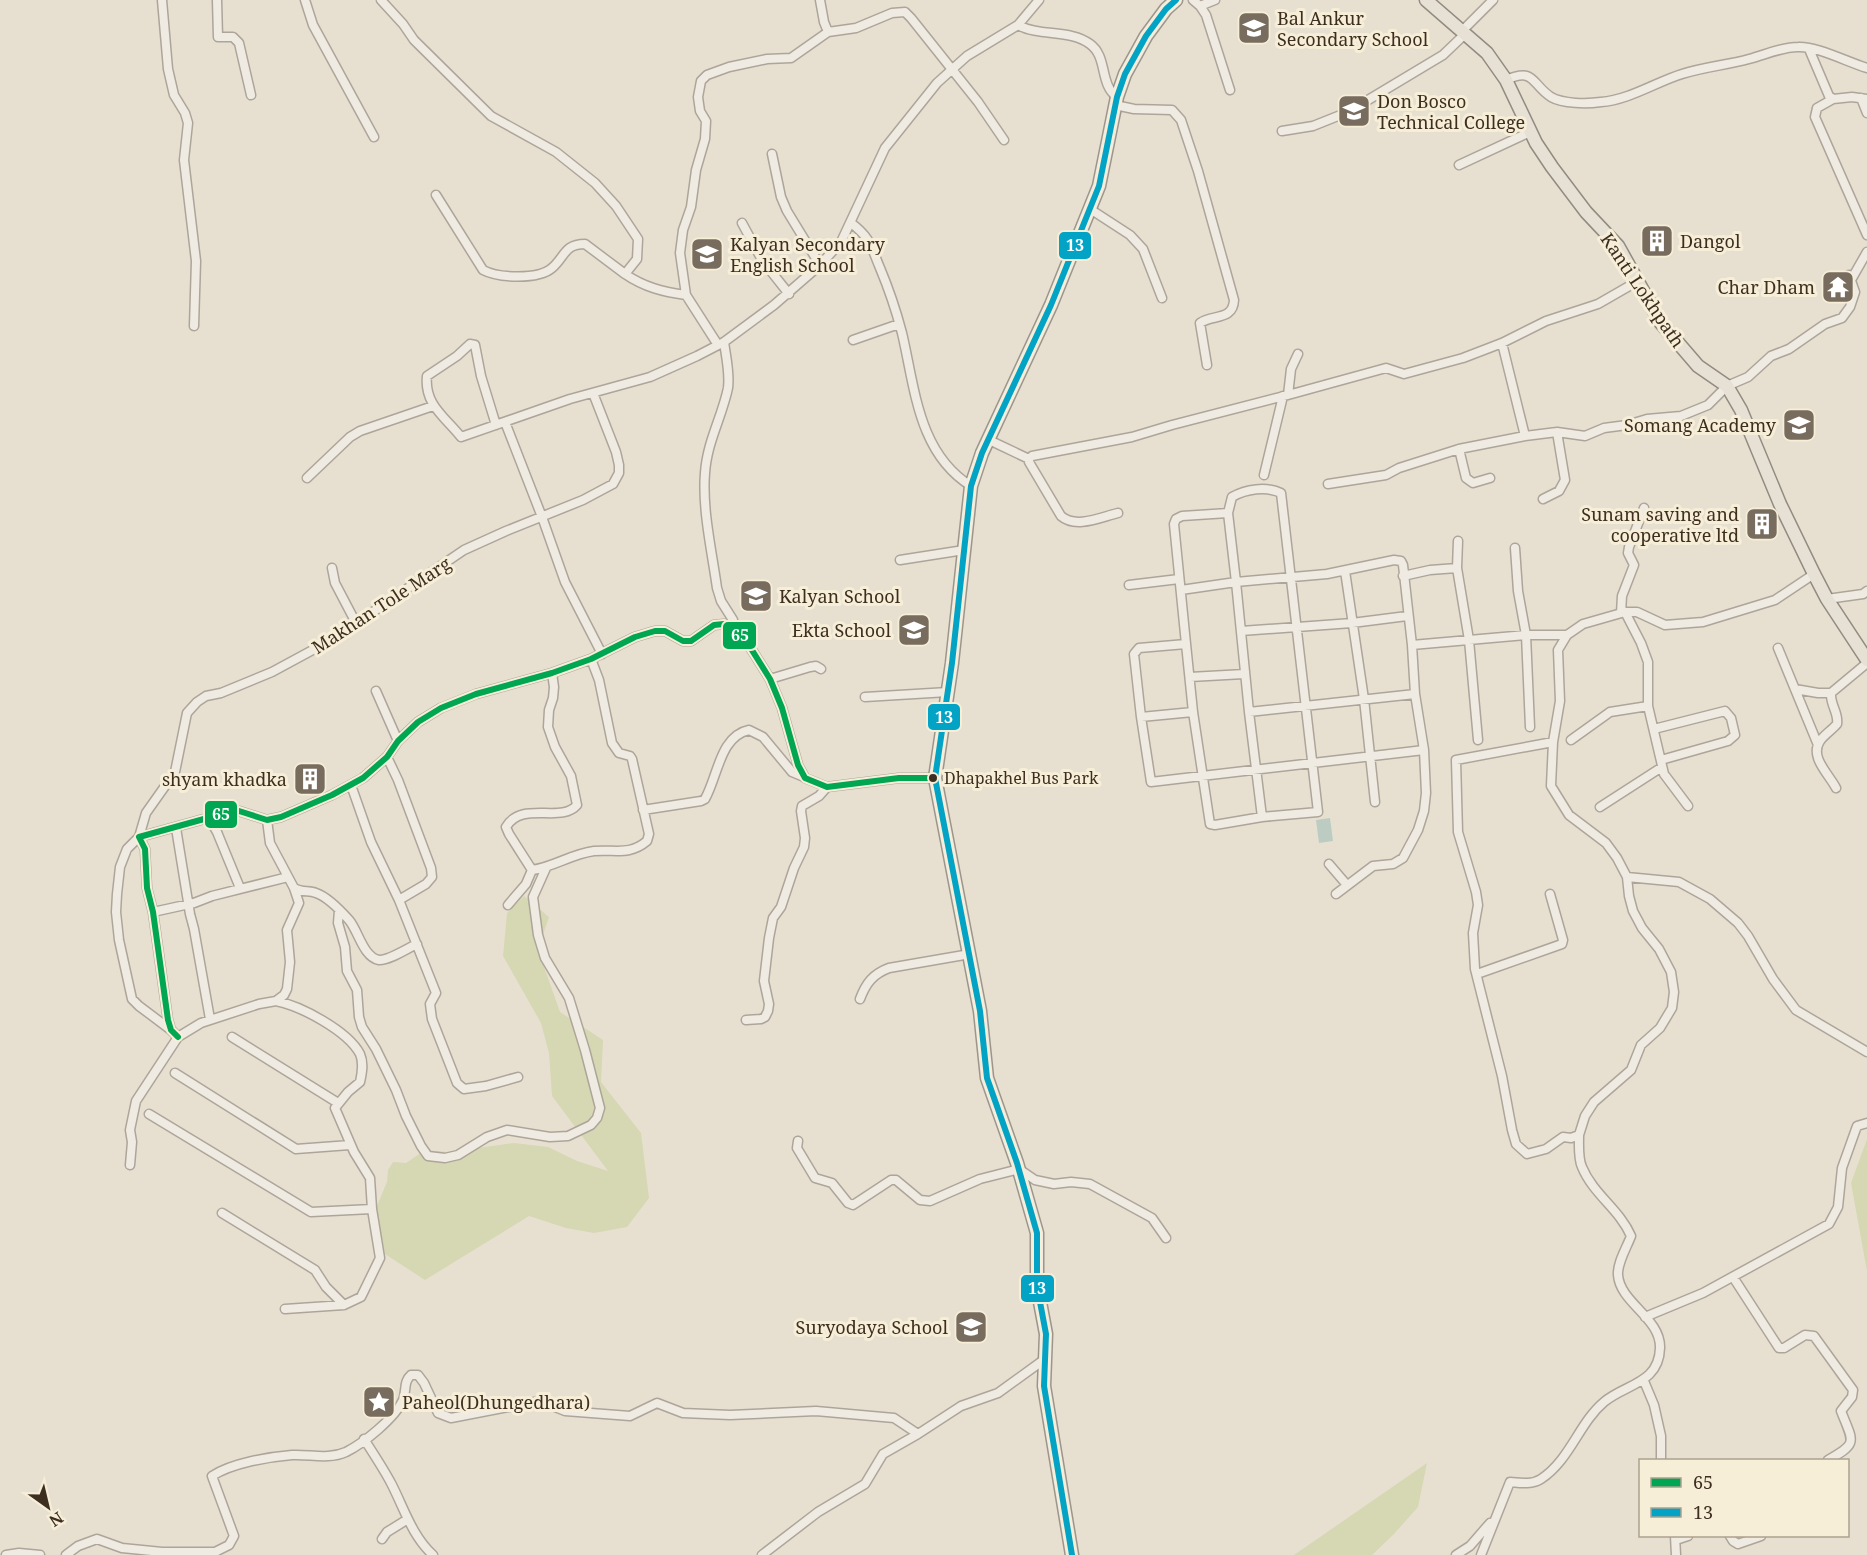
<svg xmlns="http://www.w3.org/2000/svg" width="1867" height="1555" font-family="'Noto Serif',serif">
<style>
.green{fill:#d6d7b3}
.water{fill:#bcccc2}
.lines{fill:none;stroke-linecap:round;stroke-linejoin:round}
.street-casing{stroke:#ada599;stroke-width:11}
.secondary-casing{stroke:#9c958a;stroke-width:15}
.primary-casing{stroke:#928b80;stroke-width:15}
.street{stroke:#efebe3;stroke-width:8}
.secondary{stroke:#efebe3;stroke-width:12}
.primary{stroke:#e6e1d4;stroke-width:12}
.bus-1-casing{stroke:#f7eed8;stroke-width:10}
.bus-2-casing{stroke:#f7eed8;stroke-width:10}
.bus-1{stroke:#00a651;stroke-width:6}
.bus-2{stroke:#03a3c5;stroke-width:6}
.bus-dot{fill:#3d2e20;stroke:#f7eed8;stroke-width:2}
.labels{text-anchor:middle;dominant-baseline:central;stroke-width:6;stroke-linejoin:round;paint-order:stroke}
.bus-label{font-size:16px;fill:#3d2e20;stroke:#f7eed8;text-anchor:start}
.poi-label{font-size:18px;fill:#3d2e20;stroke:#f7eed8;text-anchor:start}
.street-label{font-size:18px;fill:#3d2e20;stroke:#f7eed8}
.line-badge{stroke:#f7eed8;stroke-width:2}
.badge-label{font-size:16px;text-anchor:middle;font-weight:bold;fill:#fff}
</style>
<rect width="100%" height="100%" fill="#e7e0d1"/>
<!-- green -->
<path class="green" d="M524,896l25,21 -11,33 22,62 43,28 -2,42 40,51 8,65 -22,29 -33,6 -28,-5 -37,-12 -104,64 -40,-26 -9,-46 11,-26 1,-12 5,-8 13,1 19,-13 24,2 65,-9 34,4 29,14 31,10 -56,-75 -3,-43 -8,-30 -38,-67 4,-43z
M1867,1139v132l-16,-88z
M1427,1463l-9,44 -25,28 -21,20h-78z"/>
<!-- water -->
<path class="water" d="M1330,818l3,23 -14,2 -3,-23z"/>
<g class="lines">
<!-- street casing -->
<g class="street-casing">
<path id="street" d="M162,0l6,69 6,26 11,18 3,10 -4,37 12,101 -2,65
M217,0l1,37h15l6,6 12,52
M305,0l8,25 61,112
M381,0l22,24 11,16 77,76 65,36 39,31 21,23 22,33 -1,20 -12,15c19,13 38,18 61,21
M820,0l4,22 4,10
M1193,0l7,6 6,9 24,75
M1200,6l15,-6
M1018,25l21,-25
M1462,31l31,-31
M1809,49l20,47 4,3 19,-2 15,2
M1506,80c29,-13 25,4 45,17 12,7 36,7 50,5 28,-2 55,-20 81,-28 22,-7 45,-9 67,-15 16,-4 32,-12 49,-12 19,-1 49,15 69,21
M1861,98l6,15
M1833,99l-16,9 -2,9 52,118
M1115,105l19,4 38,1 9,10 17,51 36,129c-1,21 -21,14 -34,23l7,42
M1282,131l31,-5 35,-14 95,-57 22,-21
M772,154l9,43 6,14 33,54
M1459,165l71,-33
M436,195l47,75c15,8 55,10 69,-2 13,-11 12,-24 33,-24l40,30
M1090,209l40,26 13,14 19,49
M742,223l20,37 27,34
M851,223c20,15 20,24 29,45 8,19 17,46 22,65 13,55 16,120 69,153
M1851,280l16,-28
M853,340l46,-16
M724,342c2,15 6,31 4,46 -6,29 -21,54 -23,85 -3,36 7,79 12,115l4,13 12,19 -2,8
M1502,343l23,93
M718,345l-32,-50 -6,-42 3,-23 8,-23 5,-37 9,-31 1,-18 -6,-10 -2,-14 3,-16 6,-6 22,-8 38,-8 24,-1 37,-26 28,-4 36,-15 13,-1 6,6 67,84 26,38
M1288,395l98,-27 18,6 59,-16 39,-15 44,-22 52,-17 40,-23
M505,422l37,95 23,65 37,72
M496,425l-15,-49 -6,-31 -5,-1 -13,12 -30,20c-3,28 17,40 34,61l109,-38 80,-22 47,-21 27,-14 50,-37 46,-40 21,-23 44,-94 52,-65 30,-27 51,-31c22,12 52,4 72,19 18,13 9,40 27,53
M989,440l40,19v3l32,54c15,13 40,1 57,-3
M1459,449l7,29 7,5 17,-5
M1029,459l3,-3 100,-19 40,-12 116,-30 3,-26 7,-15
M1264,475l19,-79
M307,478l43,-41 10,-6 73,-25
M1328,484l58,-9 13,-7 60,-19 66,-13 32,-4 28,4 19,-8 23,-3 20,-6 34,-3 27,-11 19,-19 21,-9 23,-21 18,-7 36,-25 17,-6 8,-11 5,-15 -6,-17
M1543,499l16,-8 6,-11 -8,-48
M1458,541l-1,27 12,72 9,100
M1515,548l3,43 8,44 4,92
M900,560l64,-10
M332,568l3,15 21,40
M1345,571l19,128 11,103
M1403,576l27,-6 27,-2
M1129,585l50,-6
M1181,590l55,-8 13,130
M1827,599l36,-5 4,-3
M1625,612l16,31 7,19v44l16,68 24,32
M1621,613l1,-17 12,-31 -6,-12 1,-6 15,-39
M1241,631l111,-8 55,-7
M1186,644l7,68 17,112 5,1 47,-8 56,-5 -37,-319c-15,-7 -35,-4 -49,4l-4,16
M1412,645l114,-10h41
M1778,648l40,97
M1190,677l54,-3
M770,679l40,-12 6,-1 5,3
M1795,689l23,4h13
M376,691l22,50
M865,697l83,-5
M1141,717l52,-5
M1654,729l71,-18 6,7 4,17 -7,6 -67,19
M1571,740l39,-28 38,-6
M1553,742l-2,44 18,29 37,28 11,15 10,19 2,19 4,15 9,17 17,21 12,23 3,20 -2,16 -12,20 -19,17 -10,25 -37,32 -9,14 -6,19 -8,3 -8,-1 -17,12 -19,5 -11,-10 -4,-14 -10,-54 -27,-107 -2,-36 5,-28 -2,-13 -18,-60 -2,-72 97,-18 7,-41 -2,-51 9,-15 16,-11 42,-12h12l28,13 38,-3 72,-22 39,-26
M387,757l11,23 33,88 1,9 -6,7 -27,16 37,93 -6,11 2,15 25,64 7,6 22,-3 32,-9
M351,785l20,57 28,58
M1836,788c-7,-14 -27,-31 -16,-47 4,-6 12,-11 17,-17 2,-11 -7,-19 -6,-31l36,-30
M1600,807l62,-40
M643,810l58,-9 4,-2c13,-23 15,-63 44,-69l14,7 29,35 12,5
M1262,817l-13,-105 166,-18
M209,818l8,14 23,56
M176,828l14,86 4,15 16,90
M1329,864l18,21
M532,870c22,-3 39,-16 62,-19 21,-2 35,5 53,-10l2,-7 -17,-75 -2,-3 -11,-3 -7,-10 -13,-63 -8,-21
M1627,877l52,5 31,17 28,24 10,13 25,43 23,31 71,42
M294,888c8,5 15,2 22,5 12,4 25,18 33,27 9,10 14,37 30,40 9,1 29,-12 38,-16
M1336,894l37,-28 20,-2 10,-6 15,-28 6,-19 2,-18 -2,-43 -9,-56 -3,-49 -9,-80 -2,-4 -7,-1 -67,14 -91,8 -8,-69 -46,3 -6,3 -2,5 12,120 -47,4 -5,6 7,63 10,65 273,-32
M508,905l18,-21 6,-14 -23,-36 -3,-7c16,-27 55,-3 71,-22l-6,-29 -16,-29 -7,-20 1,-17 4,-12 1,-11 -2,-14
M339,910l-1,13 7,24 2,24 10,19 2,27 3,10 14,22 20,41 10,26 15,30 7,10 17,2 13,-3 29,-18 20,-7 43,7 18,-1 23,-11 6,-7 3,-10 -15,-58 -16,-52 -24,-40 -7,-23 -5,-38 13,-29
M153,912l41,-9 18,-7 76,-19
M1477,974l85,-30 1,-4 -13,-46
M860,999c6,-16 13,-25 29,-31l81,-14
M276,1001c25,5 72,30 84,53 4,9 2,19 0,28l-12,10 -13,16 19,44 16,26 2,31 8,49 -19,39 -17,8 -59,4
M746,1020l15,-1 4,-2 3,-6 1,-7 -5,-23 5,-43 4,-20 8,-11 13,-39 10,-21 1,-9 -4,-27 1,-5 17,-10 8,-9
M171,1030l-32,-24 -7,-7 -13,-59 -3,-28 1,-18 3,-27 7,-18 12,-12 7,-24 29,-41 12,-59 10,-11 9,-6 15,-3 51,-21 61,-33 131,-89 42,-19 77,-31 30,-16 6,-11v-8l-3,-13 -23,-59
M178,1037l-7,-7 -3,-10 -15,-108 -6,-24 -2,-39 -6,-12 83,-23 17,-3 28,9 14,-3 51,-22 31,-17 24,-21 11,-16 20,-19 23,-14 35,-14 76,-21 39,-14 44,-22 20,-6h10l18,10h8l23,-16 10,-1 21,15 25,40 12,29 16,57 7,13 22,9 72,-9h36
M232,1037l106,66
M175,1073l121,76 54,-4
M149,1114l162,98 61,-3
M798,1141l-1,7 18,30 17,5 16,20 5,2 38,-25h5l24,20 10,1 50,-22 39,-10 16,11 19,4 17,-2 19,2 62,34 14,20
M130,1165l2,-23 -2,-12 6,-29 42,-64 23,-14 58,-19 17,-3 8,-6 3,-6 3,-27 -3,-32 12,-27 -5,-15 -24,-45 -3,-23
M222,1213l93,57 11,17 18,18
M1733,1277l46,71h5l21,-13 9,1 39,54 -1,7 -11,14c12,31 18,32 -13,49
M1645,1317l58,-24 126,-69 9,-17 4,-39 15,-42 10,-3
M1644,1381l10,24 7,31v24
M364,1439c9,14 19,29 27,44 13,25 21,53 42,72
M1675,1536l1,19
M1730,1536l3,5 5,3 23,-8
M382,1539l5,-7 21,-13
M1676,1540l12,-4
M6,1555l13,-2 21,2
M66,1555l12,-9 19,-7 25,9 40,4h53l14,-7 5,-9 -22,-60c20,-13 56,-19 80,-21 18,-1 36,5 54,-3 18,-9 49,-34 57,-52 4,-10 0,-18 8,-25h7l6,8 14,30 13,5 89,-17 25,10 65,5 27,-13 26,10 47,2 86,-4 78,7 24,16 43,-28 37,-13 47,-34
M762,1555l56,-43 47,-28 18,-30 35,-20
M1456,1555l14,-9 20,-23
M1481,1555l29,-73c10,1 22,3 31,-3 29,-19 38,-56 63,-77 21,-18 55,-18 56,-54 1,-30 -40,-45 -42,-73 -1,-12 9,-28 13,-39 -11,-26 -38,-42 -49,-69 -4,-8 -3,-23 -3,-32"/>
</g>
<!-- secondary casing -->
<g class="secondary-casing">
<path id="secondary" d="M1072,1555l-28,-169 2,-52 -9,-48v-53l-20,-70 -30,-85 -7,-67 -45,-233 17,-115 19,-177 11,-33 69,-148 48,-119 18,-89 8,-23 21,-38 20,-27 10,-9"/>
</g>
<!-- primary casing -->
<g class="primary-casing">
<path id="primary" d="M1426,0l61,53 19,27 30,63 16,24 34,45 32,34 43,77 37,43 29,20 14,24 39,94 34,70 13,25 40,61"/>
</g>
<!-- street -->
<use href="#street" class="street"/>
<!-- secondary -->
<use href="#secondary" class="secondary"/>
<!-- primary -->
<use href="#primary" class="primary"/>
<!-- bus-1 casing -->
<g class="bus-1-casing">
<path id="bus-1" d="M178,1037l-7,-7 -3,-10 -15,-108 -6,-24 -2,-39 -6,-12 83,-23 17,-3 28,9 14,-3 51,-22 31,-17 24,-21 11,-16 20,-19 23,-14 35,-14 76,-21 39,-14 44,-22 20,-6h10l18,10h8l23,-16 10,-1 21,15 25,40 12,29 16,57 7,13 22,9 72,-9h36"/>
</g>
<!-- bus-2 casing -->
<g class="bus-2-casing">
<path id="bus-2" d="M1072,1555l-28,-169 2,-52 -9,-48v-53l-20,-70 -30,-85 -7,-67 -45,-233 17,-115 19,-177 11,-33 69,-148 48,-119 18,-89 8,-23 21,-38 20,-27 10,-9"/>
</g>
<!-- bus-1 -->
<use href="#bus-1" class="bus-1"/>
<!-- bus-2 -->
<use href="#bus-2" class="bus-2"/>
</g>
<!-- icons -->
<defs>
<g id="school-square" transform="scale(1.725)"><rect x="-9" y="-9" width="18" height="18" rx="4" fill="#786c5e" stroke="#f7eed8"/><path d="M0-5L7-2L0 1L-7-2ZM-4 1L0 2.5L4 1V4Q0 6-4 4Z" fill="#fff"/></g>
<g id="building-square" transform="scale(1.725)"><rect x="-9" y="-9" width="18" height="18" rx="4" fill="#786c5e" stroke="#f7eed8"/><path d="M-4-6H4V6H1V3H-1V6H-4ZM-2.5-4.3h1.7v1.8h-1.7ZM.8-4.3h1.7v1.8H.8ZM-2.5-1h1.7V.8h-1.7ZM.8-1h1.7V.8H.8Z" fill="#fff"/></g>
<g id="temple-square" transform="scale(1.725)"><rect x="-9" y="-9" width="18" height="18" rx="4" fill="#786c5e" stroke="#f7eed8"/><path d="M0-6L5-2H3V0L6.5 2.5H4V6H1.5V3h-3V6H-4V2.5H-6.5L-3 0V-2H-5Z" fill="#fff"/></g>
<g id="sight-square" transform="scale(1.725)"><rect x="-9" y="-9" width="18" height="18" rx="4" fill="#786c5e" stroke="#f7eed8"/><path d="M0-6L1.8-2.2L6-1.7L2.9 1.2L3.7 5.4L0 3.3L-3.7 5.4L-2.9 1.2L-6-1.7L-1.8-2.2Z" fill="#fff"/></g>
</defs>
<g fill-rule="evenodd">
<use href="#school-square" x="1254" y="28"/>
<use href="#school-square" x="1354" y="111"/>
<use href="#building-square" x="1657" y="241"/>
<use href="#school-square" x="707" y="254"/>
<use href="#temple-square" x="1838" y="287"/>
<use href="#school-square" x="1799" y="425"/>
<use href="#building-square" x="1762" y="524"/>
<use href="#school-square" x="756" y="596"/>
<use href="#school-square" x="914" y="630"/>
<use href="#building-square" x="310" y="779"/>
<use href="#school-square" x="971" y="1327"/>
<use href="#sight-square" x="379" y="1402"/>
</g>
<!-- markers -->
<circle class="bus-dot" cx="933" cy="778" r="5"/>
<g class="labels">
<!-- bus labels -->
<g class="bus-label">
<text x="944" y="778">Dhapakhel Bus Park</text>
</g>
<!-- poi labels -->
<g class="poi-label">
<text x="1277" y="18">Bal Ankur<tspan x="1277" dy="21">Secondary School</tspan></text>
<text x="1377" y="101">Don Bosco<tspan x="1377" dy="21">Technical College</tspan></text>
<text x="1680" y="241">Dangol</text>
<text x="730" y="244">Kalyan Secondary<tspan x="730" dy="21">English School</tspan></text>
<text x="1815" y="287" text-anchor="end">Char Dham</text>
<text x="1776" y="425" text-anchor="end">Somang Academy</text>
<text x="1739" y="514" text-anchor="end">Sunam saving and<tspan x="1739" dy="21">cooperative ltd</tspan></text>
<text x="779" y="596">Kalyan School</text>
<text x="891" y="630" text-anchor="end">Ekta School</text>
<text x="287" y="779" text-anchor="end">shyam khadka</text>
<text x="948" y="1327" text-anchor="end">Suryodaya School</text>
<text x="402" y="1402">Paheol(Dhungedhara)</text>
</g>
<!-- street labels -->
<g class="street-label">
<text transform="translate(1643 290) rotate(56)">Kanti Lokhpath</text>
<text transform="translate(381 605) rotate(-33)">Makhan Tole Marg</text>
</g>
</g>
<g class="line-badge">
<rect x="1058" y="231" width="34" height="29" rx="6" fill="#03a3c5"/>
<rect x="722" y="621" width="35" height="29" rx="6" fill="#00a651"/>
<rect x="927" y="703" width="34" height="28" rx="6" fill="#03a3c5"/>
<rect x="204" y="800" width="34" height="29" rx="6" fill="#00a651"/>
<rect x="1020" y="1274" width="35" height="29" rx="6" fill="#03a3c5"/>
</g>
<g class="badge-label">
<text x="1075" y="251">13</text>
<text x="740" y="641">65</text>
<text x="944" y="723">13</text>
<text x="221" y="820">65</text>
<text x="1037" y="1294">13</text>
</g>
<!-- legend -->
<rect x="1639" y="1459" width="210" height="78" fill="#f7eed8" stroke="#ada18e" stroke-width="1.5"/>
<rect x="1651" y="1478" width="30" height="9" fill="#00a651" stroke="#ada18e" stroke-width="1.5"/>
<text x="1693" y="1489" font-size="18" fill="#3d2e20">65</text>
<rect x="1651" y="1508" width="30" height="9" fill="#03a3c5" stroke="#ada18e" stroke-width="1.5"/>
<text x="1693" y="1519" font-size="18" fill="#3d2e20">13</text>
<!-- north arrow -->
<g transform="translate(48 1507) rotate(146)" stroke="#f7eed8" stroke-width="4.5" paint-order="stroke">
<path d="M0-4.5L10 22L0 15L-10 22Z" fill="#3d2e20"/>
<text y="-9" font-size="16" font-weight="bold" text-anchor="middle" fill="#3d2e20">N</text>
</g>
</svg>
